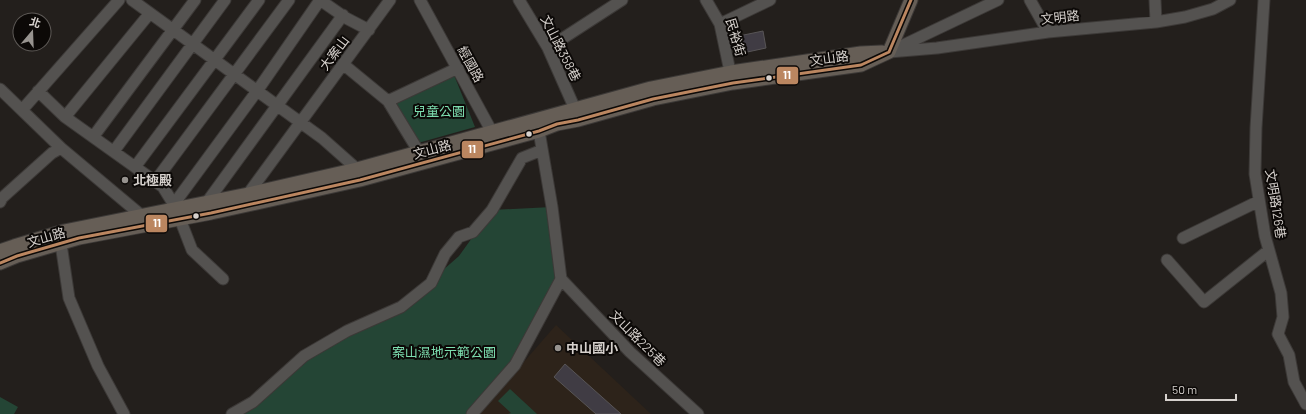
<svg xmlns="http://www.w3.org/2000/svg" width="1306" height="414" font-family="Barlow,'Noto Sans TC',sans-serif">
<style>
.built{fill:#2d231a}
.green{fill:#244535}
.building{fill:#403c44;stroke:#585556}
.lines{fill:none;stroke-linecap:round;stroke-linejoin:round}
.minor-casing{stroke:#3c3937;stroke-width:13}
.major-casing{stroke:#3c3937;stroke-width:15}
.minor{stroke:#545250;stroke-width:11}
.major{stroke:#665e56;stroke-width:13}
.bus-1-casing{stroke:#0c0907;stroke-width:6}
.bus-1{stroke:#bb8660;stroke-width:3}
.bus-dot{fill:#d6d1cd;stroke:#0c0907;stroke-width:1.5}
.poi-dot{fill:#97938f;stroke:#0c0907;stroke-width:1.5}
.labels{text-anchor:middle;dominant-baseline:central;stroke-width:4;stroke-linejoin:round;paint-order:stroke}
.street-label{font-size:13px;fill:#d6d1cd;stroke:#0c0907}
.park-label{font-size:13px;fill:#7dddaf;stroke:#0c0907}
.poi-label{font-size:13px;font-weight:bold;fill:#d6d1cd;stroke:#0c0907;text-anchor:start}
.line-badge{stroke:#0c0907;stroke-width:1.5}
.badge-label{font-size:11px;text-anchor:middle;font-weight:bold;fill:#fff}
</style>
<rect width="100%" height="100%" fill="#231f1c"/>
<!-- built -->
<path class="built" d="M556,325l95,89h-174l39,-43z"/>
<!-- green -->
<path class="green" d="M454,75l21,52 -57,16 -23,-39z
M552,207l9,72 -46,86 -43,49h-246l69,-50 106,-57 58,-51 33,-46z
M510,389l27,25h-29l3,-1 -13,-12z
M0,397l18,10 -4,7h-14z"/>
<!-- building -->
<path class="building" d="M763,31l3,17 -28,6 -4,-17z
M565,364l56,50h-25l-42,-37z"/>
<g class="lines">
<!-- minor casing -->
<g class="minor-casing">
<path id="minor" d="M132,0l190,138 35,31
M420,0l72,132 2,7
M519,0l29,48 27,61
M706,0l14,24 12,57
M1030,0l18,32
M1155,0l1,22
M1264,0l-8,128 -1,46 10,62 16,57 2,24 -5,17 11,21 5,27 12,22
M720,24l50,-24
M548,48l74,-48
M895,49l103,-49
M889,52l48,-4 111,-16 108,-10 29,-5 28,-8 17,-9
M343,64l45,37 31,51
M0,89l61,59 80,67
M38,91l27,26 98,70 13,21
M388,101l70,-33
M22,110l97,-110
M65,117l85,-104
M93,137l102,-137
M114,151l111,-151
M135,167l124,-167
M156,180l133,-180
M248,194l142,-194
M0,202l2,-4 50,-45 9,-5
M207,202l136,-187
M174,204l83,-113 63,-91 26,18 23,12
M180,219l12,31 31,29
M1183,238l76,-37
M61,244l8,54 29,68 26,48
M1167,260l37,42 65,-52
M561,279l69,73 68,62
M232,414l21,-12 51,-46 43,-25 54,-24 30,-24 14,-29 14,-17 14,-5 19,-22 30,-52 20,-8
M472,414l43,-49 46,-86 -9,-72 -13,-76"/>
</g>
<!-- major casing -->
<g class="major-casing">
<path id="major" d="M0,251l14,-5 50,-15 184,-37 109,-25 294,-81 80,-16 130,-19 21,-1
M0,263l17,-7 62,-18 132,-25 149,-33 179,-49 18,-7 21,-4 75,-21 80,-16 128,-18 28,-13 22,-52"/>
</g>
<!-- minor -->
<use href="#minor" class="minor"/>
<!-- major -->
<use href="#major" class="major"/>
<!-- bus-1 casing -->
<g class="bus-1-casing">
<path id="bus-1" d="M0,263l17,-7 62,-18 132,-25 149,-33 179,-49 18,-7 21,-4 75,-21 80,-16 128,-18 28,-13 22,-52"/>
</g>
<!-- bus-1 -->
<use href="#bus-1" class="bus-1"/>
</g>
<!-- markers -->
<g class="bus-dot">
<circle cx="769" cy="78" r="3.5"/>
<circle cx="529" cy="134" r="3.5"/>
<circle cx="196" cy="216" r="3.5"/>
</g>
<g class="poi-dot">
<circle cx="125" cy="180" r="4"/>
<circle cx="558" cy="348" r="4"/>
</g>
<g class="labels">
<!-- street labels -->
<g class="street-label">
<text transform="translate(1060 17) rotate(-6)">文明路</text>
<text transform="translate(736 37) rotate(74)">民裕街</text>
<text transform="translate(561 48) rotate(63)">文山路358巷</text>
<text transform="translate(334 53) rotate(-53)">大案山</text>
<text transform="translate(829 58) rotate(-8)">文山路</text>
<text transform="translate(471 64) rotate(61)">經國路</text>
<text transform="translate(432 149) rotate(-15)">文山路</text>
<text transform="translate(1276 204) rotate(81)">文明路126巷</text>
<text transform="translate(46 237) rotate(-16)">文山路</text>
<text transform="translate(638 338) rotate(45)">文山路225巷</text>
</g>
<!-- park labels -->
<g class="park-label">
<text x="439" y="111">兒童公園</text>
<text x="444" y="352">案山濕地示範公園</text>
</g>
<!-- poi labels -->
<g class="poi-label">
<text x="133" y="180">北極殿</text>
<text x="566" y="348">中山國小</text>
</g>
</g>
<g class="line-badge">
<rect x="776" y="66" width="23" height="19" rx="4" fill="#bb8660"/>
<rect x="461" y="140" width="23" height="19" rx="4" fill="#bb8660"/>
<rect x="145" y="214" width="23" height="19" rx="4" fill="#bb8660"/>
</g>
<g class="badge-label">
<text x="787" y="79">11</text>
<text x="472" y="153">11</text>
<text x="157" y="227">11</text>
</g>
<!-- north arrow -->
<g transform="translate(32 32) rotate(19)"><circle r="19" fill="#0c0907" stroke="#5d5956"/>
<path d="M0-3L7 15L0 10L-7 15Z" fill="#97938f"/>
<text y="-6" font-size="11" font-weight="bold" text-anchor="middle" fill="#d6d1cd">北</text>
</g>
<!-- scale -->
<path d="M1166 394v6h70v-6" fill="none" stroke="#d6d1cd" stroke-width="2"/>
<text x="1172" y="394" font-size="12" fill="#d6d1cd" stroke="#0c0907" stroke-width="3" paint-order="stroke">50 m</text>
</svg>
